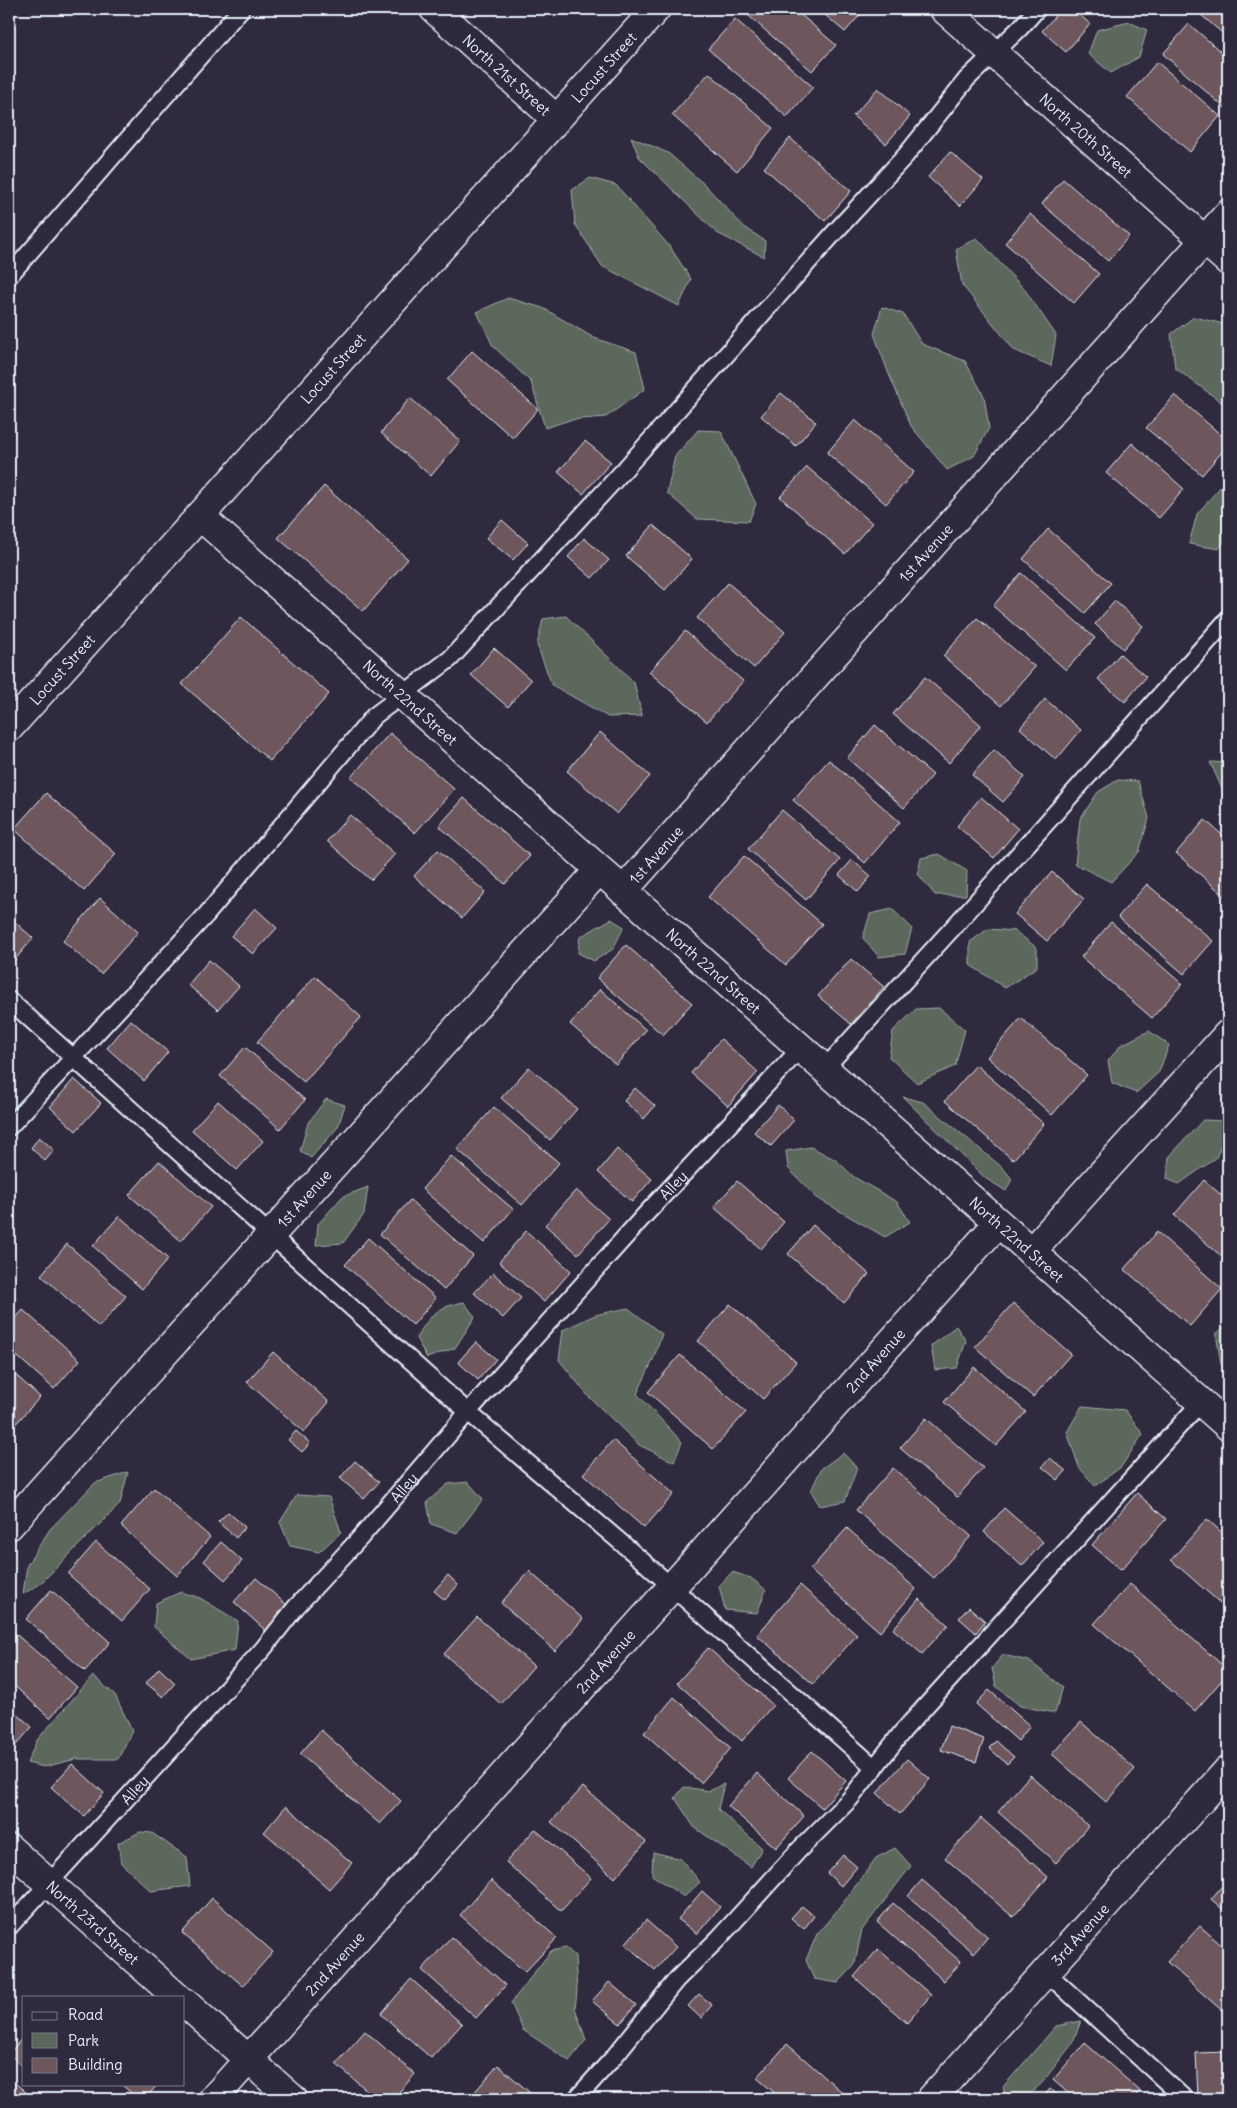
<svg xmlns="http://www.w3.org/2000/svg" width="1237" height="2108" font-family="Delius,sans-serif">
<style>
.green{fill:#5c675c;stroke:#a2acaa}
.building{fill:#6d565c;stroke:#e8f1f8}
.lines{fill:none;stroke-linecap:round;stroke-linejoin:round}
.lane-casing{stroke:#e8f1f8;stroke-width:20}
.street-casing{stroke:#e8f1f8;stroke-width:31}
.secondary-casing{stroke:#e8f1f8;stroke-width:31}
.lane{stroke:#2f2a3d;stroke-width:16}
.street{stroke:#2f2a3d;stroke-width:28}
.secondary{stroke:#2f2a3d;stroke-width:28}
.labels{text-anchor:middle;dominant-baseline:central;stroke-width:5;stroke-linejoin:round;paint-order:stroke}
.street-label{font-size:15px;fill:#e8f1f8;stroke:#2f2a3d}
</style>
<rect width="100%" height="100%" fill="#2f2a3d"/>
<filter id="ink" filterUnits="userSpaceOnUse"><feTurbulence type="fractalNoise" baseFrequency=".02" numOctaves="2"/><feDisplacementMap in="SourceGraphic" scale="10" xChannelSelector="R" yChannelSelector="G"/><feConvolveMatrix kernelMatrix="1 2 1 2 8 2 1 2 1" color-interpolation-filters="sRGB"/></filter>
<g filter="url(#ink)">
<!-- green -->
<path class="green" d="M1129,22l18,8 -8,27 -28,16 -23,-19 9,-24z
M631,137l37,16 37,32 38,41 22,15 -1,16 -47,-24 -78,-76z
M590,178l26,7 54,62 21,32 -12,27 -77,-40 -27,-42 -3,-34z
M977,238l48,52 31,45 -5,31 -37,-16 -52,-65 -6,-36z
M508,298l35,10 51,30 42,14 9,37 -39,28 -36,3 -25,8 -14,-46 -38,-36 -16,-34z
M882,307l21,7 19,30 43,17 19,35 5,32 -15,28 -27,14 -36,-44 -23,-54 -14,-38z
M1194,317l34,8v82l-53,-39 -4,-34z
M698,430l23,1 35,73 -7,17 -52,-2 -30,-26 8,-37z
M1228,478v57l-9,14 -30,-5 8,-30z
M566,616l68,66 8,34 -34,1 -56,-32 -15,-40 6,-26z
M1210,762l18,1v39z
M1118,780l20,1 11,37 -10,34 -28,30 -36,-18 5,-45 18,-27z
M939,854l28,17 -1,24h-31l-17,-21 3,-16z
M892,909l20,19 -7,26 -26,3 -16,-19 7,-24z
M611,919l13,8 -11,22 -19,12 -16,-8 2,-16z
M988,929l27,2 22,17v19l-32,21 -35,-23v-23z
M939,1008l26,22 -10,36 -38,17 -28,-26 4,-26 23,-22z
M1149,1031l20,14 -10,27 -23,21 -24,-10 -4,-22 13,-16z
M903,1097l20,5 80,66 9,11 -6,12 -21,-13z
M326,1099l19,6 -7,22 -27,31 -11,-7 8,-28z
M1203,1120l25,1v6l-12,31 -37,26 -12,-5 2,-22z
M811,1147l25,13 18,17 43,25 13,20 -25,15 -68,-39 -29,-30 -2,-17z
M368,1187l-4,27 -21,29 -27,2 2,-21 24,-27z
M464,1302l11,15 -20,31 -28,10 -11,-20c15,-23 20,-31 48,-36z
M628,1308l34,26 -9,26 -16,34 45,48 -8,20 -35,-17 -50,-48 -30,-37 4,-30 32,-15z
M1228,1324v47l-7,-7 -5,-30z
M956,1326l10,15 -9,27 -22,2 -4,-24z
M1082,1406l43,4 18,24 -22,33 -26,19 -16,-19 -12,-35z
M843,1453l14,15 -12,33 -25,5 -9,-15 10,-22z
M128,1472l-8,32 -80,80 -17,10 4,-29 23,-36 45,-46z
M468,1482l15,17 -26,34 -26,-9 -4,-22 21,-18z
M297,1495l32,2 12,35 -22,20 -29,-6 -10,-24z
M732,1572l19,6 15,12 -9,23 -32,-3 -6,-24z
M181,1592l19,6 38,23 -3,29 -44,9 -37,-32 2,-24z
M1003,1655l26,6 34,26 -8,26 -35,-7 -24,-20 -4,-18z
M93,1676l22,19 17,36 -14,28h-42l-32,8 -17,-4 10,-23z
M724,1784l-6,25 44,39 -11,19 -57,-40 -19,-29 9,-11 25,4z
M140,1832l12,1 35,24 3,29 -39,5 -30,-28 -3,-20z
M895,1848l16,18 -49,64 -8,36 -16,17 -24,-4 -8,-19 11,-26 23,-27 36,-49z
M653,1852l28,7 19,23 -16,15 -32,-22z
M566,1948l9,8 2,36 -2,16 11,32 -17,21 -46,-31 -12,-27 40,-52z
M1081,2021l-9,23 -30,39 -18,16h-18l-3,-12 53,-61z"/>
<!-- building -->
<path class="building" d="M743,9h51l42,36 -24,26 -70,-61z
M818,9h47l-20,23z
M1061,9h12l17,15 -24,28 -24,-21z
M1204,9h24v29l-28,-24z
M735,19l78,68 -26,30 -79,-68z
M1189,24l39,34v49l-2,2 -63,-55z
M1157,62l63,54 -30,36 -63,-55z
M709,73l64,55 -36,43 -65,-56z
M878,88l32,28 -24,28 -33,-28z
M790,138l61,53 -26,30 -61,-53z
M950,152l33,28 -23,26 -32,-29z
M1063,179l66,57 -21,25 -66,-57z
M1030,214l69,60 -25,29 -69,-60z
M472,351l66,58 -25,29 -66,-58z
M781,393l35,29 -20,24 -35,-30z
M1175,395l53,46v4l-26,30 -56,-47z
M410,398l50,43 -29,35 -50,-43z
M855,420l59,52 -28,32 -59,-51z
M585,441l26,21 -28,32 -25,-22z
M1132,443l52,46 -25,29 -53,-45z
M807,467l65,56 -27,31 -65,-57z
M324,486l84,73 -45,52 -85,-73z
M502,520l26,23 -15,17 -27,-22z
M653,525l39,34 -27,31 -39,-34z
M1048,529l63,54 -26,30 -62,-54z
M584,538l25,22 -17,18 -24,-21z
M1021,573l74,65 -29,32 -73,-64z
M728,583l57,49 -31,36 -57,-50z
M1115,601l28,25 -20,23 -28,-25z
M241,617l88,77 -59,67 -88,-77z
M977,618l58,49 -34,39 -58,-50z
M685,631l58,50 -36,41 -58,-50z
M494,648l37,32 -23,27 -37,-32z
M1120,654l26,23 -21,25 -27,-23z
M925,677l56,48 -32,38 -56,-49z
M1045,699l36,31 -25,30 -36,-32z
M875,725l58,50 -29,33 -57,-50z
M600,732l50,44 -33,38 -50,-43z
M390,733l64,56 -39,44 -64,-56z
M994,750l31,27 -22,25 -31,-27z
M829,760l71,62 -35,41 -72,-63z
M46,793l70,61 -32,37 -70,-62z
M981,797l37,32 -24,29 -37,-32z
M464,798l66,58 -25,28 -66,-58z
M782,810l58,50 -34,40 -58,-51z
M350,815l45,39 -24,26 -44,-39z
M1205,820l23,20v59l-52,-46z
M438,850l47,42 -23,26 -48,-42z
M744,856l78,68 -36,41 -78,-68z
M852,860l19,16 -13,16 -19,-17z
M1052,872l32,27 -37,42 -32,-27z
M1147,884l66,57 -29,33 -66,-57z
M100,898l38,34 -37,42 -38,-33z
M255,908l22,20 -24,26 -22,-18z
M9,917l24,21 -24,29z
M1111,922l71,62 -30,34 -71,-61z
M626,945l66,58 -29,32 -66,-57z
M851,959l33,28 -33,37 -33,-28z
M209,960l30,26 -21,24 -30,-25z
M315,976l46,41 -57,65 -47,-40z
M600,989l46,41 -30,35 -46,-41z
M1021,1018l66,57 -35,40 -65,-58z
M131,1020l37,32 -24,29 -37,-33z
M721,1039l37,33 -30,34 -37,-33z
M245,1047l60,53 -25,29 -60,-53z
M976,1065l68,59 -31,36 -68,-59z
M529,1067l48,42 -27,31 -49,-42z
M74,1079l27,24 -25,28 -26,-24z
M635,1088l20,18 -11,13 -20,-18z
M218,1101l45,40 -26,29 -45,-40z
M778,1105l16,15 -23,26 -17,-14z
M494,1107l65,56 -37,42 -65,-56z
M39,1137l15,13 -9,11 -14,-13z
M617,1149l35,30 -20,23 -34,-30z
M451,1156l62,53 -29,34 -62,-54z
M159,1161l52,46 -30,34 -52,-46z
M1204,1180l24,21v61l-54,-47z
M737,1181l47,41 -23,27 -47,-42z
M576,1190l33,29 -31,35 -33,-29z
M410,1200l63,56 -29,34 -64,-56z
M119,1216l49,43 -26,30 -49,-43z
M813,1225l56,49 -25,29 -56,-49z
M526,1231l45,40 -27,31 -45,-40z
M1157,1232l65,57 -32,37 -66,-57z
M368,1238l68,60 -23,27 -68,-60z
M67,1244l59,52 -27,31 -58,-52z
M493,1273l28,25 -18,20 -29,-25z
M1013,1303l58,51 -38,43 -58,-50z
M730,1304l66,58 -33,37 -65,-58z
M23,1310l57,50 -26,29 -45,-40v-23z
M476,1342l20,17 -18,21 -20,-18z
M273,1352l56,50 -25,30 -57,-50z
M680,1355l66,57 -33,37 -65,-57z
M974,1367l52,45 -30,34 -52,-44z
M9,1369l31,28 -28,31 -3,-3z
M926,1418l57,50 -26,29 -57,-49z
M296,1431l14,12 -8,9 -14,-12z
M613,1440l61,54 -30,34 -61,-54z
M1050,1458l16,13 -8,9 -16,-13z
M355,1461l24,21 -15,17 -24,-21z
M893,1468l78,68 -37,42 -78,-68z
M154,1488l56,49 -33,39 -56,-50z
M1137,1493l29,26 -45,51 -29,-25z
M1004,1508l39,34 -21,24 -38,-34z
M228,1512l17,15 -9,11 -18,-16z
M1207,1519l21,19v72l-57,-50z
M847,1528l69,61 -36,43 -70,-62z
M96,1542l54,47 -28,32 -54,-47z
M221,1542l21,19 -17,19 -21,-19z
M529,1571l54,48 -28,32 -54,-48z
M448,1575l10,10 -13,15 -11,-9z
M256,1578l32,28 -22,25 -32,-29z
M1130,1584l98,86v3l-33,38 -101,-87z
M800,1585l57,50 -44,49 -56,-49z
M51,1590l59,52 -25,29 -59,-52z
M919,1599l29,26 -26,29 -29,-25z
M969,1607l16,14 -9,12 -17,-15z
M477,1617l57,49 -33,38 -57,-50z
M11,1630l66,57 -27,31 -41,-37v-49z
M708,1648l65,57 -31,36 -65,-58z
M159,1668l16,15 -12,14 -17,-14z
M989,1690l41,36 -12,15 -42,-37z
M674,1697l57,51 -30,35 -57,-50z
M9,1707l23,20 -23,26z
M1081,1722l54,47 -29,33 -54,-48z
M949,1726l35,13 -8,23 -35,-12z
M321,1730l80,71 -21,23 -80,-70z
M996,1741l18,16 -7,7 -18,-16z
M812,1751l34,30 -24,27 -34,-30z
M907,1759l23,20 -30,35 -23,-21z
M72,1764l32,29 -20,23 -33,-29z
M757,1773l47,43 -28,32 -48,-42z
M1030,1775l58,51 -32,37 -58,-51z
M583,1787l63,55 -31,36 -64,-56z
M286,1806l66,57 -23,26 -65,-57z
M981,1818l67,59 -35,40 -68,-59z
M535,1829l56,49 -30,33 -55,-49z
M843,1855l14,12 -16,19 -14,-13z
M1228,1879v35l-17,-15z
M491,1880l66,58 -32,34 -65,-57z
M922,1880l66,57 -14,16 -66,-57z
M702,1891l18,16 -23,27 -19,-15z
M212,1898l61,54 -30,34 -61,-53z
M893,1903l68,59 -17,19 -67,-59z
M802,1906l12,10 -10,13 -13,-11z
M646,1920l30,27 -21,23 -30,-26z
M1200,1926l28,25v65l-61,-54z
M451,1937l55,48 -30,33 -54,-48z
M878,1949l53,46 -24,28 -53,-46z
M411,1979l51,45 -31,34 -50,-44z
M609,1982l27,23 -16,19 -28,-23z
M699,1994l13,11 -11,13 -13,-12z
M365,2031l50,43 -22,25h-16l-41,-35z
M23,2037l1,1v30l-15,-14z
M1085,2043l55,48 -7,8h-58l-22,-19z
M787,2044l63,55h-68l-25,-21z
M1228,2052v43l-30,2 -2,-44z
M498,2065l39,34h-59l-5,-5z
M15,2083l19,16h-25v-10z
M121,2084h37l-13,15h-7z
M1050,2089l11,10h-20z"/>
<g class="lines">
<!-- lane casing -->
<g class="lane-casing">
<g id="lane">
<path d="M9,276l232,-267"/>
<path d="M9,1000l459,412 177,151 230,205"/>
<path d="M824,1069l135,-148 269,-302"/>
<path d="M9,1127l197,-212 168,-199 76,-57 174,-189 211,-238 71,-77 61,-76 53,-51 17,-19"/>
<path id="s1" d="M9,1927l254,-278 33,-42 64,-69 108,-126 175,-195 158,-169"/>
<path d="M1046,1972l139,127"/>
<path d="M576,2099l37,-41 64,-79 42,-41 79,-87 52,-52 53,-68 298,-329"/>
</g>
</g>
<!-- street casing -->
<g class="street-casing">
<g id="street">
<path id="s2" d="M944,9l284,252"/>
<path id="s3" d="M200,516l1028,910"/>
<path id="s4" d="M623,891l605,-677"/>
<path d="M1031,1252l197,-218"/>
<path id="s5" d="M9,1526l590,-656"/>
<path id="s6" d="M9,1848l168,149"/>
<path d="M184,2002l109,97"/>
<path id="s7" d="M213,2099l785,-876"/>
<path id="s8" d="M931,2099l297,-329"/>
</g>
</g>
<!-- secondary casing -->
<g class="secondary-casing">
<g id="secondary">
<path id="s9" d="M434,9l122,110"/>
<path id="s10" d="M9,728l647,-719"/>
</g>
</g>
<!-- lane -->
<use href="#lane" class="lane"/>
<!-- street -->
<use href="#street" class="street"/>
<!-- secondary -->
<use href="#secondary" class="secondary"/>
</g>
</g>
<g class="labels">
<!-- street labels -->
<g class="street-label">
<text stroke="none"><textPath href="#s10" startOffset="889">Locust Street</textPath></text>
<text stroke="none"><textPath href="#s9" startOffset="98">North 21st Street</textPath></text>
<text stroke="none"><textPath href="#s2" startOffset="190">North 20th Street</textPath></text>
<text stroke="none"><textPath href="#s10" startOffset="484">Locust Street</textPath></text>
<text stroke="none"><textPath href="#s4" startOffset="454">1st Avenue</textPath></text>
<text stroke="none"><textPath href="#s10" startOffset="79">Locust Street</textPath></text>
<text stroke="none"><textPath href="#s3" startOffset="281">North 22nd Street</textPath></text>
<text stroke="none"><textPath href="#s4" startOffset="49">1st Avenue</textPath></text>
<text stroke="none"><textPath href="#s3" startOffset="686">North 22nd Street</textPath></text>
<text stroke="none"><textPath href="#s1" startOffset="996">Alley</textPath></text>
<text stroke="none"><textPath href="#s5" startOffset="441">1st Avenue</textPath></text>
<text stroke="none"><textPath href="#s3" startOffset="1091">North 22nd Street</textPath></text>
<text stroke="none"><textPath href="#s7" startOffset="992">2nd Avenue</textPath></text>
<text stroke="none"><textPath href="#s1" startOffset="591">Alley</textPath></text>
<text stroke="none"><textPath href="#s7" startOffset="588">2nd Avenue</textPath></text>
<text stroke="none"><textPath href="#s1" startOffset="186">Alley</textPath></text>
<text stroke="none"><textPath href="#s6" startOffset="112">North 23rd Street</textPath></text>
<text stroke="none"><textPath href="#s8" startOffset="222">3rd Avenue</textPath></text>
<text stroke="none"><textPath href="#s7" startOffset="182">2nd Avenue</textPath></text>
</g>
</g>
<!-- margin -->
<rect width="1237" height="2108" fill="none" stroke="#2f2a3d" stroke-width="30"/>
<rect x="15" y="15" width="1207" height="2078" fill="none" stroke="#e8f1f8" stroke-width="2" filter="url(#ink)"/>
<!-- legend -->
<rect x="22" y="1996" width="162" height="90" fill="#2f2a3d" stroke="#797a88"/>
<rect x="32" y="2012" width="25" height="8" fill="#2f2a3d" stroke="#797a88"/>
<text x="68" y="2020" font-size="15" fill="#e8f1f8">Road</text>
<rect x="32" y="2033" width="25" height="15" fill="#5c675c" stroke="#797a88"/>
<text x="68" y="2046" font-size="15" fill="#e8f1f8">Park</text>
<rect x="32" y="2058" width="25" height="15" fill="#6d565c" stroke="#797a88"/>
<text x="68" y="2070" font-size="15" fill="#e8f1f8">Building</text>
</svg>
